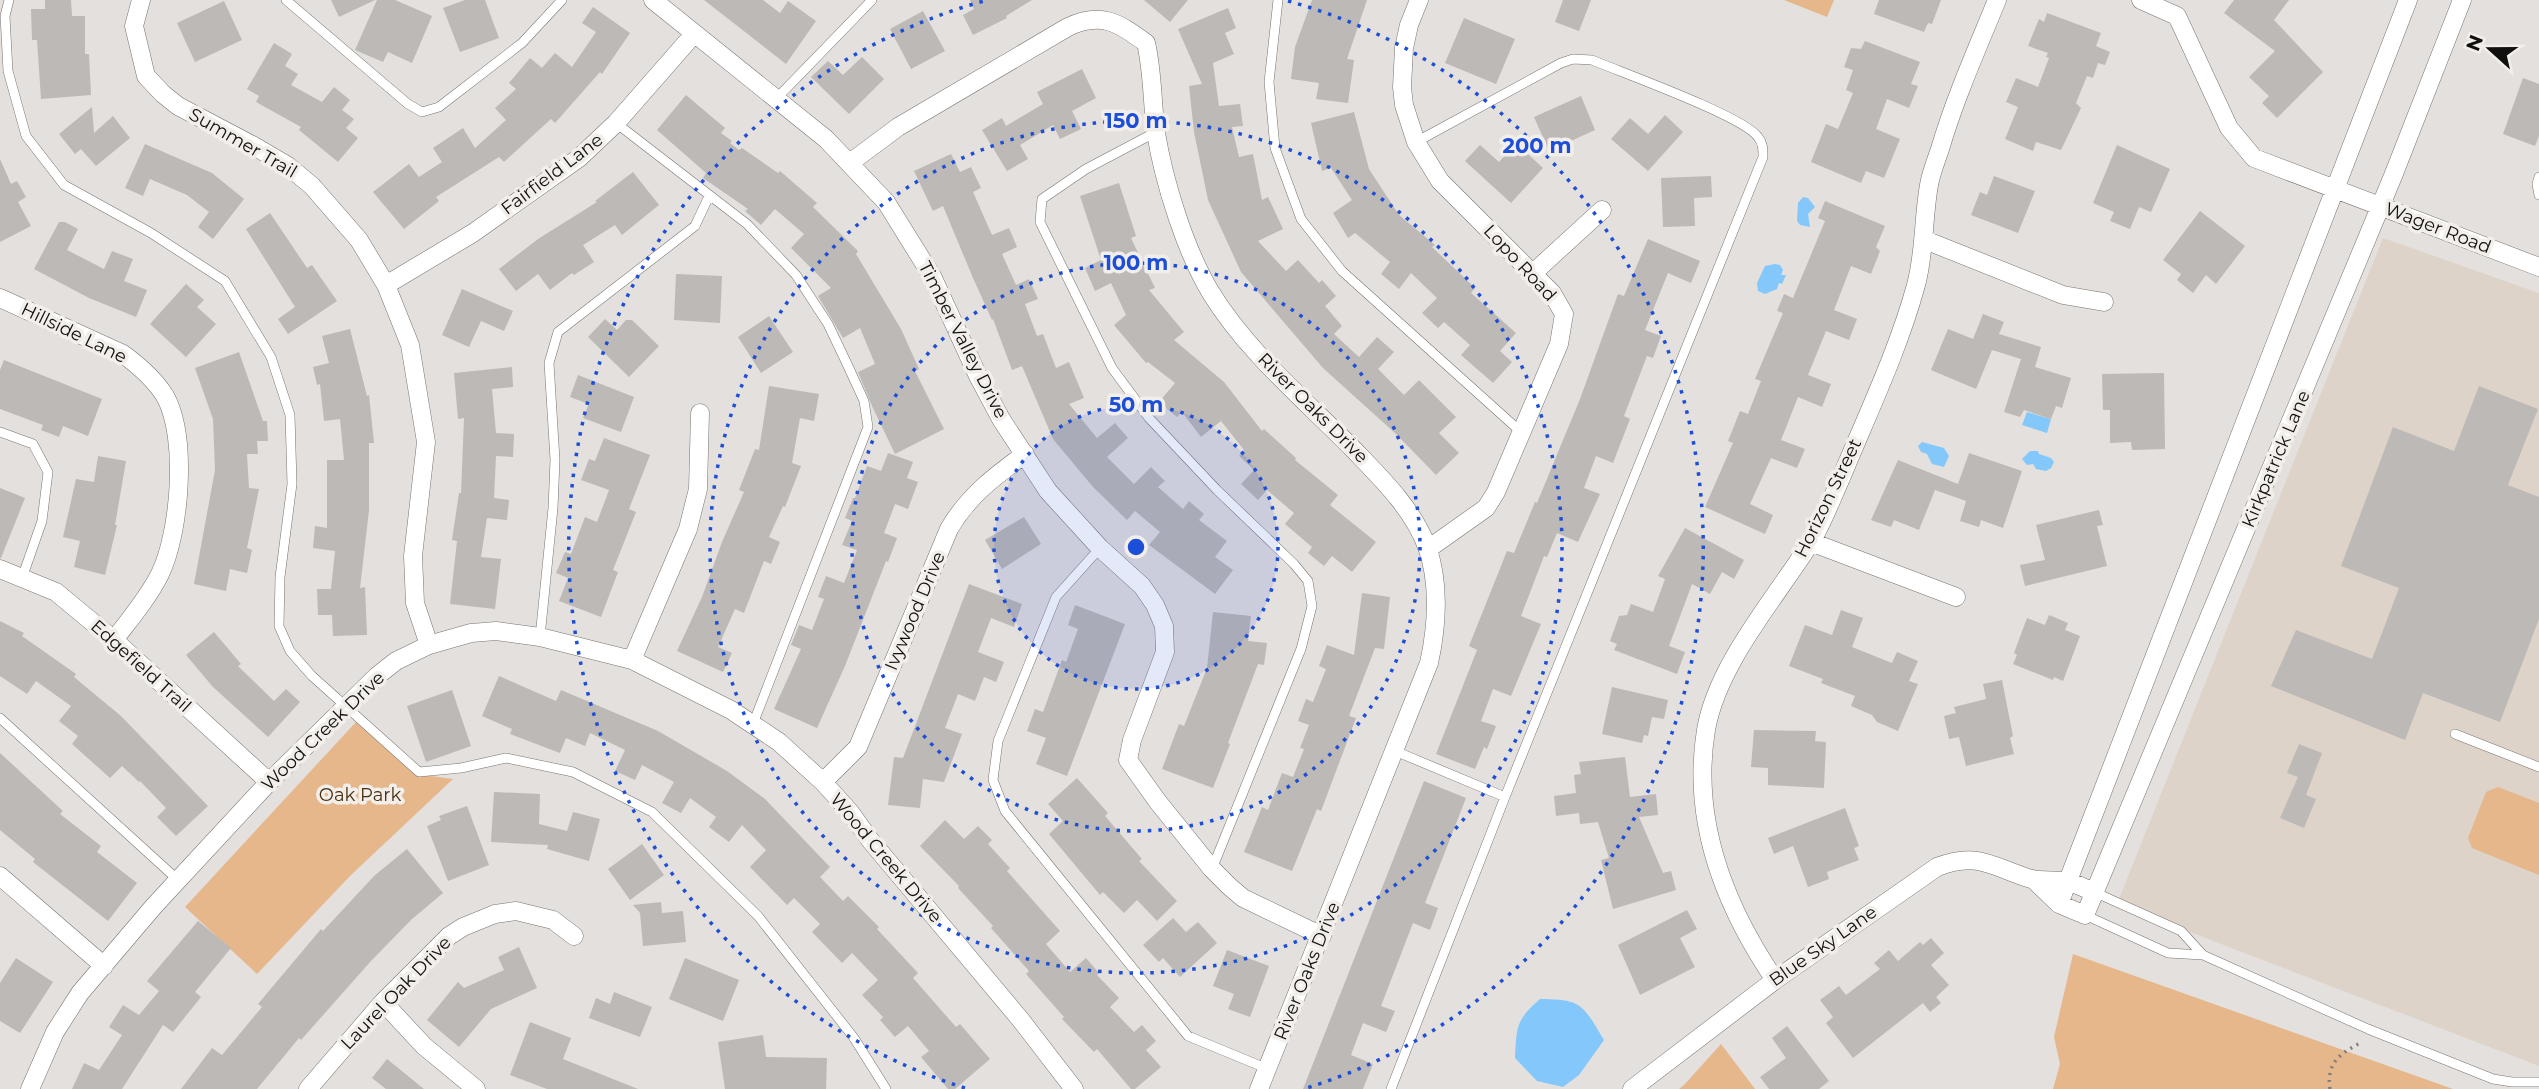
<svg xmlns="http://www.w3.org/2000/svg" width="2539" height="1089" font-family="Montserrat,sans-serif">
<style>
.built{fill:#ddd3c9}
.green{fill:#e5b78b}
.water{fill:#84c8fb}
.building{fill:#bdb9b6}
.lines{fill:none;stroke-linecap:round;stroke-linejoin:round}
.service-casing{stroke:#777470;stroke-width:10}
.minor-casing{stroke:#777470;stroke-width:19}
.path{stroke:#807d7b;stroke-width:3.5;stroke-dasharray:2 5;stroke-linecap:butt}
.service{stroke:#fff;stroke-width:9}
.minor{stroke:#fff;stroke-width:18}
.ring{fill:none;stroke:#1d4ed8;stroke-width:3.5;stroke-dasharray:3.5 7}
.labels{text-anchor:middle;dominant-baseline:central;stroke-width:7;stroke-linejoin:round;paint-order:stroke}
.street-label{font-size:18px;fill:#11100f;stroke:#f2eeea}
.park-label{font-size:18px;fill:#4b2e0e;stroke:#f2eeea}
.centre{fill:#1d4ed8;stroke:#f2eeea;stroke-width:3.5}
.ring-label{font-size:21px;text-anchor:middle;font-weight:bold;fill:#1d4ed8;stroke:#f2eeea;stroke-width:7;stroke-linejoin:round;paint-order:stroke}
</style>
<rect width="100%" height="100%" fill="#e4e0dd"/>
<!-- built -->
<path class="built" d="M2383,238l156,55v773l-422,-162z"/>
<!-- green -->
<path class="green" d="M1784,0h50l-7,17z
M356,722l60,52 37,5 -103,97 -93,98 -72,-67z
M2498,787l41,16v72l-67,-27 -4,-10 18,-46z
M2073,954l380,135h-400l7,-25 -6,-27z
M1721,1044l34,45h-76l5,-4z"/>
<!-- water -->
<path class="water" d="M1803,197l5,1 7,9 -7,7 2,13 -10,-2 -3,-4 1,-18z
M1775,264l5,1 3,5 -2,5h5l-4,9 -3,-1 -2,6 -12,5 -7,-3 -1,-8 8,-17z
M2027,412l24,7 -4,14 -25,-8z
M1922,442l22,6 5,8 -5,11 -12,-3 -5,-10 -6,-2 -3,-6z
M2030,451h8l1,3 12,4 3,4 -3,6 -5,3 -10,-2 -3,-5 -6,1 -5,-6z
M1540,999c42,0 43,6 64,41l-25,35 -16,12 -26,-6 -22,-23c2,-31 0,-37 25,-59z"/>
<!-- building -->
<path class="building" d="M45,0h26l1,16h13v38h4l2,41 -50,4 -4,-59h-5l-1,-31h14z
M331,0h44l-36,17z
M377,0h18l37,16 -20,47 -24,-11 -5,10 -28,-12z
M465,0h20l14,38 -39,14 -17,-44z
M704,0h59l17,13 8,-12 28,20 -30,43z
M970,0h62l-26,16 1,2 -34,17 -10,-20 11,-6z
M1144,0h44l-18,22z
M1312,0h55l-20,59 7,1 -6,43 -32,-4 3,-16 -28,-4 4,-32z
M1563,0h28l-12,31 -24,-9z
M1879,0h62l-9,24 -4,-1 -4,9 -50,-18z
M2234,0h55l-15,20 49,52 -46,46 -15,-15 7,-7 -20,-19 26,-26 -51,-38z
M224,1l18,39 -47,22 -18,-39z
M593,7l37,26 -28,41 -2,-2 -45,51 -4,-4 -47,43 -5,-5 -63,40 3,4 -35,28 -31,-37 36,-28 10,13 23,-15 -9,-14 30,-20 12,20 31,-28 -11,-12 21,-19 -7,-6 21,-25 12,10 13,-15 17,14 24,-35 -14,-9z
M1228,8l8,20 -11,5 9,21 -21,9 6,43 21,-2 3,22 -11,1 7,30 14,-3 9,46 6,-3 15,32 -25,12 28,30 12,-11 21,23 3,-3 14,16 -11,10 17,20 -8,8 25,23 18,-20 17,15 -16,17 26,26 15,-15 37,37 -17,16 20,20 -23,22 -40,-41 -73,-66 -82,-96 -33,-72 -14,-68 -5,-46 13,-2 -24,-55z
M923,11l22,40 -34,18 -21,-40z
M2047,13l54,20 -5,13 14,6 -5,13 -7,-2 -5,15 -6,-2 -11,27 5,5 -20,42 -25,-8 -3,9 -28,-12 13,-32 -12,-5 10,-24 22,9 11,-29 -3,-1 2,-4 -20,-7 11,-27 5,3z
M1464,18l51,21 -19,45 -51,-21z
M1865,41l55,21 -9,22 7,2 -9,22 -22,-9 -11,30 24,10 -16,39 -18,-7 -5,12 -50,-21 15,-38 12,5 15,-36 -7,-3 7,-20 -9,-3 7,-19 10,1z
M274,43l18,11 -7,12 13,8 -7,11 31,17 12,-15 16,13 -8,10 12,9 -8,9 12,10 -20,24 -39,-32 2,-3 -45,-25 3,-6 -12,-7z
M862,57l22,22 -35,35 -38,-37 17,-16 15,14z
M1082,69l14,29 -24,13 9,18 -21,10 -7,-14 -33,20 8,14 -21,12 -25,-41 20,-12 4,8 37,-22 -6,-12z
M2523,78l16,6v52l-4,10 -32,-12z
M686,95l39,33 -4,5 11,8 -2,2 9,7 3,-2 36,25 2,-2 37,32 -4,4 45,44 -2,3 45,75 18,40 -4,2 29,58 -49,25 -23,-48 -14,-34 17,-8 -15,-36 -17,10 -25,-42 13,-8 -40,-40 13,-14 -29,-25 -14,16 -16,-14 3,-2 -45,-31 3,-5 -49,-43z
M1581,96l14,34 -46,21 -15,-34z
M92,107l2,26 19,-17 17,22 -34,28 -15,-17 -6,5 -16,-20z
M1354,112l15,57 30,46 36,30 -3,2 43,41 -4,5 45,40 -16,18 12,11 -19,21 -32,-28 9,-10 -26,-23 -6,6 -16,-15 15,-15 -26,-25 -12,16 -18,-15 9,-12 -35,-29 -7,5 -15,-25 19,-13 -21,-32 -9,3 -11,-48z
M1665,115l18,17 -35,39 -37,-32 19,-21 18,16z
M1516,143l27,25 -32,35 -46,-42 15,-16 19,17z
M145,144l67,29 32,26 -31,40 -15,-12 11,-15 -22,-17 -37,-16 -7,17 -18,-8z
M2117,145l53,24 -19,43 -12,-5 -9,22 -20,-8 4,-9 -21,-9z
M951,154l9,18 11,-5 10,21 -8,4 19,43 17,-7 8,19 -15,7 14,31 13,-6 9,20 -13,5 12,32 6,-2 13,34 13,-6 15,36 -15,6 28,34 18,-15 13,15 -21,19 27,27 17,-17 14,14 -7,6 25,22 6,-8 15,13 -5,6 28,21 -12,16 18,13 -18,24 -66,-49 11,-13 -25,-21 -8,9 -34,-33 -40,-48 -31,-73 -10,4 -19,-51 -1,1 -19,-42 -30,-72 -10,5 -19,-40z
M0,159l11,25 6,-3 9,16 -8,5 13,24 -31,16z
M633,172l26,33 -37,30 -7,-10 -32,20 11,17 -20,13 -2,-2 -22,17 -12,-16 -22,17 -17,-22 39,-30 59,-37 -2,-1z
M1711,176l1,21 -18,1 1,28 -32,1 -2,-49z
M1994,176l41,15 -17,42 -47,-18 9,-23 7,3z
M1119,183l17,53 -5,2 24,50 -6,2 35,42 -10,8 50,42 38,49 2,-2 32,29 -1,2 43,35 -8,10 46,37 -24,30 -20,-16 -8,10 -16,-13 4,-6 -27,-23 9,-11 -27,-23 -9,10 -17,-16 13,-14 -15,-14 5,-6 -23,-29 -20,16 -19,-25 -5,5 -18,-15 16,-19 -27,-21 -2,1 -32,-38 12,-10 -15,-32 -16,8 -10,-23 16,-8 -21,-64z
M1825,201l60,25 -9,21 4,4 -9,23 -20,-8 -17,44 23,9 -8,21 -23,-9 -18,44 23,9 -9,23 -24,-10 -17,43 24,9 -8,19 -26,-10 -21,46 23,11 -8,19 -60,-27 28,-64 -5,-2 12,-30 8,3 13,-33 -6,-2 28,-66 -6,-2 7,-17 9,4 32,-77 -7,-3z
M2200,211l45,35 -29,38 -10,-9 -13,18 -16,-13 4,-6 -18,-14z
M270,213l37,55 5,-3 25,36 -49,33 -10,-15 17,-12 -49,-78z
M59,222h6l13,7 -11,21 37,19 8,-18 21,8 -9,22 23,9 -11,27 -47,-19 -55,-29z
M1648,239l52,22 -9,22 -23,-10 -23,57 16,6 -8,22 -6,-2 -23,60 6,3 -17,44 -17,-7 -12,32 16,6 -22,48 -21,-9 -10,24 -3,-1 -23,60 20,8 -30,72 -18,-7 -12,32 15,5 -9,23 -3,-2 -9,22 -39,-15 41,-104 -8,-4 38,-95 7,2 21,-51 2,1 43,-104 38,-105 6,2z
M676,274l46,2 -2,47 -46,-3z
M186,284l18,16 -7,7 19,17 -30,33 -36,-33z
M462,289l51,22 -9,20 -23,-10 -12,26 -27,-12z
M1983,314l21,8 -5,12 42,13 -6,20 36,11 -9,30 -6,-2 -5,13 -27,-9 -4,7 -16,-5 17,-53 -29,-9 -16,39 -45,-19 17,-41 25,10z
M769,316l24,36 -32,21 -23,-36z
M605,319l12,11 9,-10h6l27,26 -30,31 -41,-40z
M350,329l17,67 2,-1 5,48h-5v67l-9,78 5,-1 2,48 -34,1 -1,-21h-14l-1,-26h14l4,-38 -22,-3 2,-22 12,2v-68h17l-4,-41 -16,2 -4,-37 -3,1 -4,-18 16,-4 -7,-27z
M239,352l24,69h4l1,20h-11l1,13h-11l2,34 10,1 -12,59 5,2 -5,23 -17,-4 -4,22 -32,-7 21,-114 -2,-51 -18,-51z
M4,360l98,39 -14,37 -25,-10 -4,11 -18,-7 2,-5 -43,-16v-39z
M512,367l1,20 -21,2 4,44 18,1 -1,23 -17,-1 -2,42 15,2 -2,20 -20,-2 -6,39 20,2 -6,50 -45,-5 7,-63 -5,-1 7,-47h2l3,-75 -6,1 -4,-46z
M2164,373l1,76 -33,1 -1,-8 -21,1v-33h-7l-1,-36z
M578,375l56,22 -13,35 -38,-14 6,-14 -19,-7z
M769,386l50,8 -5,27 -14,-3 -8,45 9,3 -16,41 -2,-1 -14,31 11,5 -9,22 -7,-3 -20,52 -9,-4 -17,38 14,6 -9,19 -46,-21 25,-54 20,-55 22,-50 -5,-2 16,-41 4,1z
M2479,386l59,23 -30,76 31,12v122l-39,103 -77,-29 -18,47 -134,-54 25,-56 76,29 27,-71 -58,-22 52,-139 61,24z
M604,438l46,17 -21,54 7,3 -23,58 5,2 -17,45 -42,-16 9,-23 -12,-5 9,-21 6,2 14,-37 12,5 12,-32 -28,-10 8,-21 6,2z
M888,453l25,9 -6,16 11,4 -10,27 -13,-5 -11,29 13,5 -9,24 -2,-1 -41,105 -28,62 -43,-19 27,-60 -10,-4 8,-20 13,5 12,-31 -6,-2 8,-21 18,7 13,-33 -15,-5 10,-24 -7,-3 8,-20h2l12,-32 14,5z
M1969,453l53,18 -19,57 -22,-8 -2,7 -19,-6 6,-20 -31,-11 -16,40 -25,-10 -3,7 -20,-7 27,-60 60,24z
M98,456l28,5 -11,64h2l-12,50 -31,-8 6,-26 -17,-4 13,-58 18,3z
M0,488l25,10 -24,60h-1z
M2099,510l4,15 -6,1 10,40 -82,20 -5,-21 25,-5 -9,-35z
M1024,517l17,27 -39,25 -17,-29z
M1685,528l59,32 -10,19 -12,-7 -12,22 -18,-10 -23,62 16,6 -8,22 -63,-24 3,-6 -7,-3 9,-25 8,-1 4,-11 22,8 12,-33 -7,-3z
M969,584l53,20 -8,23 -23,-9 -13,34 26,10 -8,20 -12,-5 -9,24 -17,-7 -13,34 17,6 -18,48 -21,-3 -3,29 -32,-3 6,-48 9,1z
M1362,593l28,4 -6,52 -9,-1 -26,68 7,2 -35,93 -4,-2 -25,62 -48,-19 18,-45 6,3 14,-37 11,4 11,-28 -4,-1 9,-23 -11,-4 8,-22 7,3 13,-33 -7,-3 8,-21 27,10z
M1075,605l50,19 -58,152 -31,-12 10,-26 -19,-7 8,-22 8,3 19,-52 4,2 12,-33 -10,-4z
M1841,610l22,8 -11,29 40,16 5,-11 21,9 -9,20 9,3 -20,47 -21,-9 -5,-7 -21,-9 4,-10 -34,-13 2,-4 -34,-13 16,-41 27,10z
M1213,612l38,4 -3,25 19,2 -3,22 -6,-1 -30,79 2,1 -17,44 -51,-19 17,-45 5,2 23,-58z
M2049,615l19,8 -3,7 15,6 -17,45 -9,-4 -1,3 -40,-16 4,-9 -3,-2 13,-35 18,7z
M0,621l24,12 -2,3 54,38 -2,3 47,39 87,90 -32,30 -19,-19 9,-9 -26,-27 -1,1 -17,-16 -12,12 -38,-34 6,-8 -19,-15 12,-15 -35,-25 -9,13 -27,-18z
M214,632l27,32 -3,2 36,35 12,-12 14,13 -32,35 -55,-50 -27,-32z
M499,676l57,25 5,-11 97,41 69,40 38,28 65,68 -10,10 23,24 5,-5 31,31 -2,2 41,44 -5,5 43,49 4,-3 30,35 -35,30h-7l-27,-32 8,-6 -21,-25 -13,11 -15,-17 3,-3 -21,-22 16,-15 -26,-27 -10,10 -30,-31 8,-8 -26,-26 -7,7 -37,-38 16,-17 -24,-25 -13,17 -20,-15 7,-10 -26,-19 -9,15 -19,-10 12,-21 -32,-17 -7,15 -20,-9 10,-21 -35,-17 -5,13 -19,-8 -6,15 -50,-19 2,-5 -30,-13z
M2002,680l11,56 -3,2 4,16 -48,12 -7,-29 -10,2 -5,-23 12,-3 -2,-6 32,-8 -3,-15z
M1612,687l56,13 -4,19 -12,-2 -4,19 -4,-1 -2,8 -40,-9z
M452,690l19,56 -45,16 -19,-56z
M1754,730l62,1 -1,10 11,1 -2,46 -56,-3v-17l-17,-1z
M2299,744l23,9 -16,42 10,4 -12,29 -24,-10 18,-41 -11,-4z
M0,753l63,58 -3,3 41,32 -4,6 40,31 -29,38 -75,-59 2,-3 -35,-29z
M1625,757l5,40 26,-3 2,21 -19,2 24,56 8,-2 5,19 -63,19 -12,-49 8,-2 -11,-36 -18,2 -1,-11 -23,3 -2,-20 22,-3 -2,-18 7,-1 -2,-12z
M1077,778l31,35 -3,3 37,43 -3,2 38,40 -20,20 -20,-21 -13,13 -21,-21 -3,3 -51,-61 14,-13 -15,-17z
M1424,781l42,17 -41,105 13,5 -8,22 -17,-7 -32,83 14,5 -9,21 -23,-9 -12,32 22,9 -10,25h-60z
M494,792l46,2 -1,30 28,7 6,-19 27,7 -11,42 -42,-12 1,-4 -57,-3z
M467,806l22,59 -41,16 -21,-55 14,-6 -2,-4z
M1845,808l14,38 -5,2 5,12 -32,12 2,7 -21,8 -15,-41 -19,8 -6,-16z
M945,820l19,19 14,-13 14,14 -4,4 22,24 -3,3 53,60 -14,13 24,28 16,-14 13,15 -2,2 22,23 -9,9 24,25 8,-7 14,16 -10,9 15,17 -26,22h-4l-34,-40 -3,3 -32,-33 2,-2 -38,-43 3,-3 -38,-43 2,-2 -35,-38 1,-2 -39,-40z
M642,844l22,31 -34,25 -22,-31z
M407,849l36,44 -32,27 -40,41 -70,79 -2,-2 -42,51h-76l31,-41 10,7 40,-48 -4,-3 63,-75 2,2 51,-55z
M661,902l1,11 21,-2 3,31 -43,4 -3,-33 -7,-8z
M1687,910l10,19 -17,9 15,29 -55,28 -22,-50z
M1173,918l13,14 12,-10 19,21 -37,34 -17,-19 -4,4 -16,-17z
M198,921l33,27 -36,44 6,5 -28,35 -10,-7 -41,64h-50l12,-26 15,7 23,-35 -13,-8 14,-22 16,10 20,-24 -12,-10z
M1931,938l13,15 -13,12 18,20 -13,12 5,6 -11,9 -7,-9 -70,55 -27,-35 7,-6 -13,-17 19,-14 7,9 34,-26 -6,-6 15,-13 9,11 22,-19 3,3z
M519,947l18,41 -46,21 -32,38 -32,-27 31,-38 6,6 40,-18 -6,-13z
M1227,950l42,16 -19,51 -22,-8 6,-15 -21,-8z
M16,958l37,24 -33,51 -20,-12v-38z
M685,958l54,22 -16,41 -54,-22z
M614,992l38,15 -12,30 -51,-19 7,-20 14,6z
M530,1022l41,16 -8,21 75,30h-91l-37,-14z
M1787,1026l42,55 -10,8h-50l-9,-12 26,-19 -14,-20z
M763,1035l3,22 61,1 -1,31h-101l-7,-47z
M387,1059l37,30h-38l-14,-11z"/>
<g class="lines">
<!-- service casing -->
<g class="service-casing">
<path id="service" d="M9,0l-4,16 3,55 18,65 38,49 87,48 74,48 46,76 19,58 2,69 -12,93 -1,49 11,25 22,25 107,96 42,-4 45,-10 67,14 79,40 106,104 96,122 32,51
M286,0l122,104 14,8 17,-5 83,-64 40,-43
M1278,0l-9,82 6,66 26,71 41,52 179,161
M776,99l96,-99
M616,123l131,101 49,51 32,49 20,42 16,35 4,26 -115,297
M1156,132l-70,37 -44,30 -2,23 72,146 37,50 68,72 77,74 14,17 4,25 -11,43 -89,220
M2539,177l-2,7 2,11
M0,432l33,12 15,28 -6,49 -20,57
M1100,548l-44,49 -58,144 -5,39 12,31 183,225 80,33
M540,637l13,-129 2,-48 -6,-97 9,-31 137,-106 14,-30
M0,718l178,162
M2455,734l84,33
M1395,751l110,46
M2094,892l87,39 22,24
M2085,915l83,38 35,2 165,74 125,50 19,3h27
M1391,1089l114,-292 258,-640c0,-8 0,-14 -5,-20 -15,-21 -135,-64 -166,-77l-19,-1 -12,4 -145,79"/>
</g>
<!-- minor casing -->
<g class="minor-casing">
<path id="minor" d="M141,0l-7,26 12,50 17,18 15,12 76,40 34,20 24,20 47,54 27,45 24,60 16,97 -13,114 2,47 14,42
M653,0l173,139 60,63 46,74 46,100 23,43 47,72 52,57 42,38 13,19 9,21 1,26 -33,88 -4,20 30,42 54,67 18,18 13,11 79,38
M1419,0l-10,25 -5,23 -2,39 2,18 12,37 24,39 112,112 12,21 -5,30 -63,148 -10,16 -58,41
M2141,0l36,16 52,112 25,30 285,109
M851,162l47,-35 170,-100c33,-16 51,-4 78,16 7,30 6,60 10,90 8,49 29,117 55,160 37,60 94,107 143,157 28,29 59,59 73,97 13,36 10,80 2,116l-170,426
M1925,240l138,55 41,7
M1532,274l70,-64
M386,285l87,-52 106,-75 37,-35 78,-89
M0,298l123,56c15,11 32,26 42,42 23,41 15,137 -5,178 -12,24 -30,45 -46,66
M1811,542l145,55
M0,569l56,23 58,48 155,142
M632,660l56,-131 10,-40 2,-76
M823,782l35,-35 91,-218c19,-33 46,-53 76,-75
M0,876l104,90
M2033,879l26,25 26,11 308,-739 69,-176
M2059,904l349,-904
M1775,980c-51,-75 -84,-159 -69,-250 11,-65 68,-130 103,-185 13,-20 22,-45 32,-67 26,-63 57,-127 75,-193 9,-33 7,-67 13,-100 2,-12 7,-24 11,-36 15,-51 37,-100 57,-149
M383,1002l41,44 52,43
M30,1089l25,-57 25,-39 74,-87 115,-124 108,-106 19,-15 33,-16 42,-12 25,-2 44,6 92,23 99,50 48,32 44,40 27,30 20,28 150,179 54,70
M308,1089l75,-87 66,-66 14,-9 32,-13 21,-3 37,9 21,16
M1632,1089l143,-109 162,-113c42,-16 55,0 94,12 10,2 22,1 32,2 11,1 21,7 31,11"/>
</g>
<!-- path -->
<path class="path" d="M2330,1089c-4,-27 11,-36 32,-47"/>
<!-- service -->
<use href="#service" class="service"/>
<!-- minor -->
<use href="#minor" class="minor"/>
</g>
<!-- distance rings -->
<circle cx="1136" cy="547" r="142" fill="#1d4ed8" fill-opacity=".12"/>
<g class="ring">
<circle cx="1136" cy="547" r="142"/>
<circle cx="1136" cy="547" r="284"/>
<circle cx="1136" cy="547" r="426"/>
<path d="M965 1088A567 567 0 0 1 984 1M1288 1A567 567 0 0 1 1307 1088"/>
</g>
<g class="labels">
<!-- street labels -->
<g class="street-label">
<text transform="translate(243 143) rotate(30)">Summer Trail</text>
<text transform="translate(552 174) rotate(-37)">Fairfield Lane</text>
<text transform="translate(2438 228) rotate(21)">Wager Road</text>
<text transform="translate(1520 263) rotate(47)">Lopo Road</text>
<text transform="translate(74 333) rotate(26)">Hillside Lane</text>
<text transform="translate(963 340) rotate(63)">Timber Valley Drive</text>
<text transform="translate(1313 408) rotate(45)">River Oaks Drive</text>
<text transform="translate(2276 459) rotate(-67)">Kirkpatrick Lane</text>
<text transform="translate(1828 498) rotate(-64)">Horizon Street</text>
<text transform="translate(915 611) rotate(-67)">Ivywood Drive</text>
<text transform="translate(141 666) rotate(42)">Edgefield Trail</text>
<text transform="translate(323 731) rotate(-44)">Wood Creek Drive</text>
<text transform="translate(886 858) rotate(50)">Wood Creek Drive</text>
<text transform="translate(1823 946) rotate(-35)">Blue Sky Lane</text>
<text transform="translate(1307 971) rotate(-68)">River Oaks Drive</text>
<text transform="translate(396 993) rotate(-46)">Laurel Oak Drive</text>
</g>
<!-- park labels -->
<g class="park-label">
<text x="360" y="795">Oak Park</text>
</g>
</g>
<circle cx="1136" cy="547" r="10" class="centre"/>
<g class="ring-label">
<text x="1136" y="128">150 m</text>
<text x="1537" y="153">200 m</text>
<text x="1136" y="270">100 m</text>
<text x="1136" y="412">50 m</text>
</g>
<!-- north arrow -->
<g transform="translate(2490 49) rotate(291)" stroke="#f2eeea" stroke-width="5" paint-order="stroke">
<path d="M0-5L12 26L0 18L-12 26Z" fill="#11100f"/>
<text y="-10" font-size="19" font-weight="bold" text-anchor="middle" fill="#11100f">N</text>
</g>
</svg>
